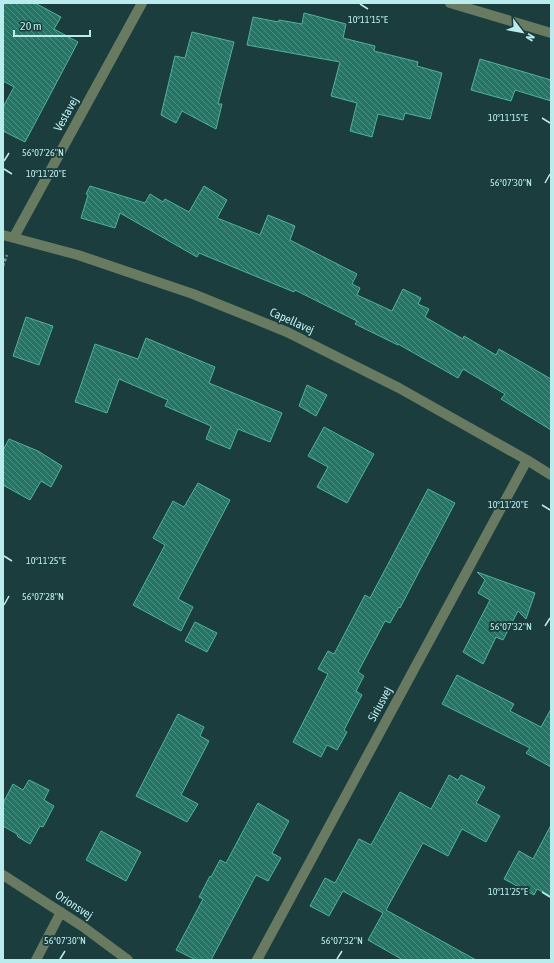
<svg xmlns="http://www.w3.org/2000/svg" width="554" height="963" font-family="'Asap Condensed',sans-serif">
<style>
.building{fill:url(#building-back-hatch);stroke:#4db39d}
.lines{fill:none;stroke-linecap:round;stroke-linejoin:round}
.path{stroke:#6c9697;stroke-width:2.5;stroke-dasharray:3 2;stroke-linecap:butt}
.minor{stroke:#687b60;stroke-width:10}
.ticks{fill:none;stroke:#bbeced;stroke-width:1.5}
.labels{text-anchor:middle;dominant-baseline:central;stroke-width:4;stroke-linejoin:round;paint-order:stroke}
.street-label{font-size:12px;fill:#bbeced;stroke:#1b3d3e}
.ticks-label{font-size:10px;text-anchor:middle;fill:#bbeced;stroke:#1b3d3e;stroke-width:4;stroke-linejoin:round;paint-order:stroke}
</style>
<defs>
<pattern id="building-back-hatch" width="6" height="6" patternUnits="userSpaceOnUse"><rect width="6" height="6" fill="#257565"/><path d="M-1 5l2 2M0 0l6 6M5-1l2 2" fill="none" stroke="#4d8f83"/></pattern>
</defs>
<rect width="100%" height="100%" fill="#1b3d3e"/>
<!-- building -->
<path class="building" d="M3,3h32l26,14 -7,12 24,13 -53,100 -22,-11v-24l11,-20 -11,-6z
M304,13l42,11 -3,14 32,8 -1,5 44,11 -1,4 25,7 -12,46 -25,-6 -2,7 -25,-6 -6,23 -22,-6 7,-28 -26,-7 9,-34 -93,-17 6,-28 25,5 1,-2 23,4z
M192,32l42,10 -16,62h4l-6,25 -34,-18 -6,12 -15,-8 14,-59 10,2z
M480,59l71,21v21l-36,-11 -4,11 -40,-11z
M90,186l55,17 5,-9 13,8 2,-3 24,13 15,-26 23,14 -10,18 43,17 8,-20 27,11 -5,14 67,34 -5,10 8,4 -3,7 35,16 11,-22 18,9 -3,6 11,5 -4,8 38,22 1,-3 32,19 3,-6 52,30v51l-50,-31 4,-5 -42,-25 -5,9 -60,-34v1l-43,-21 2,-3 -62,-31 -1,2 -95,-39 -2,4 -77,-44 -5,15 -34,-10 7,-23 -2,-1z
M26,317l27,9 -14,39 -26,-9z
M146,338l69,29 -6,16 73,30 -12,29 -32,-13 -8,20 -24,-10 5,-13 -46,-20 3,-6 -49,-21 -12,34 -32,-11 20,-58 43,15z
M307,385l20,10 -11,21 -17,-10z
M324,427l50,27 -27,49 -30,-16 11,-20 -20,-11z
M9,439l29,12 24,15 -11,21 -10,-6 -11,19 -27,-15v-35z
M198,483l32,17 -52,99 15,8 -12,24 -48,-26 32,-60 -12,-7 20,-37 11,6z
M428,489l27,14 -55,105 -1,-1 -9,16 -5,-2 -27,51 6,4 -8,15 6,4 -18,35 3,2 -10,18 -10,-5 -6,12 -28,-15 35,-68 -10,-5 10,-18 6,3 31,-59 5,3z
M477,572l58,21 -9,26 -8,-8 -15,29 -7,-3 -13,27 -20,-12 27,-52 -12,-7 7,-13z
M195,622l22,11 -10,19 -22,-11z
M457,675l57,29 -4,7 31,16 10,-18v58l-25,-14 4,-5 -88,-44z
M178,714l26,13 -4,9 9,5 -28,54 17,9 -11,18 -51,-26z
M449,775l9,5 3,-5 24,12 -9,16 24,13 -14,26 -24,-13 -14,27 -25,-13 -37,67 90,50h-73l-35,-20 15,-27 -40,-22 -14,25 -19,-10 15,-28 10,5 24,-44 12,6 29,-53 31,17z
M29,780l20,10 -5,10 10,6 -11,21 -3,-1 -10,18 -12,-7 -1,-3 -14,-8v-23l10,-19 10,6z
M258,803l31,18 -17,32 9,5 -13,23 -12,-6 -45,85h-15l-20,-10 27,-51 -4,-2 11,-21 1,1 9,-17 6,3z
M551,825v71l-14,-7 -3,6 -30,-16 15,-28 14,8z
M101,831l40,21 -15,29 -40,-21z"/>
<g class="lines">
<!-- path -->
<path class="path" d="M3,266l4,-11"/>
<!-- minor -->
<path class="minor" d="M450,3l101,30
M3,235l75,20 115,39 94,38 112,56 128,72 24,15
M14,237l128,-234
M3,875l79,51 46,34
M36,960l25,-48
M257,960l270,-500"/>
</g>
<!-- ticks -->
<path class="ticks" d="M360,4l8,5M542,118l8,5M4,161l5,-8M4,169l8,5M545,183l5,-9M542,505l8,5M4,556l8,5M4,605l5,-9M545,626l5,-8M542,892l8,5M60,959l5,-8M337,959l5,-8"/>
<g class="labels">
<!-- street labels -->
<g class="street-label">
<text transform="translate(66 114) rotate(-61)">Vestavej</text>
<text transform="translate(292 321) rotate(24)">Capellavej</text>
<text transform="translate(380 704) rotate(-62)">Siriusvej</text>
<text transform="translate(74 905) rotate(33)">Orionsvej</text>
</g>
</g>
<g class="ticks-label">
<text x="368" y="23">10°11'15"E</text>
<text x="508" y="121">10°11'15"E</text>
<text x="43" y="156">56°07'26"N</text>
<text x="46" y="177">10°11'20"E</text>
<text x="511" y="186">56°07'30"N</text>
<text x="508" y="508">10°11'20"E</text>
<text x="46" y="564">10°11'25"E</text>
<text x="43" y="600">56°07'28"N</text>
<text x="511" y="630">56°07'32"N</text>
<text x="508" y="895">10°11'25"E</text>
<text x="65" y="944">56°07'30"N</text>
<text x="342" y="944">56°07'32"N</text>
</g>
<!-- border -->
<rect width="554" height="963" fill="none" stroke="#bbeced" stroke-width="8"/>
<!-- north arrow -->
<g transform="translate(522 32) rotate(122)" stroke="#1b3d3e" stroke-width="3" paint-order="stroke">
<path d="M0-3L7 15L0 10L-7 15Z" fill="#bbeced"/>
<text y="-6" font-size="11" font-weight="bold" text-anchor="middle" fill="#bbeced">N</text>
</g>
<!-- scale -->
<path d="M14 30v6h76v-6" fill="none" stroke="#bbeced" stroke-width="2"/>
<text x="20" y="30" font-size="12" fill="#bbeced" stroke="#1b3d3e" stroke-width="3" paint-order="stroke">20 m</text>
</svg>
